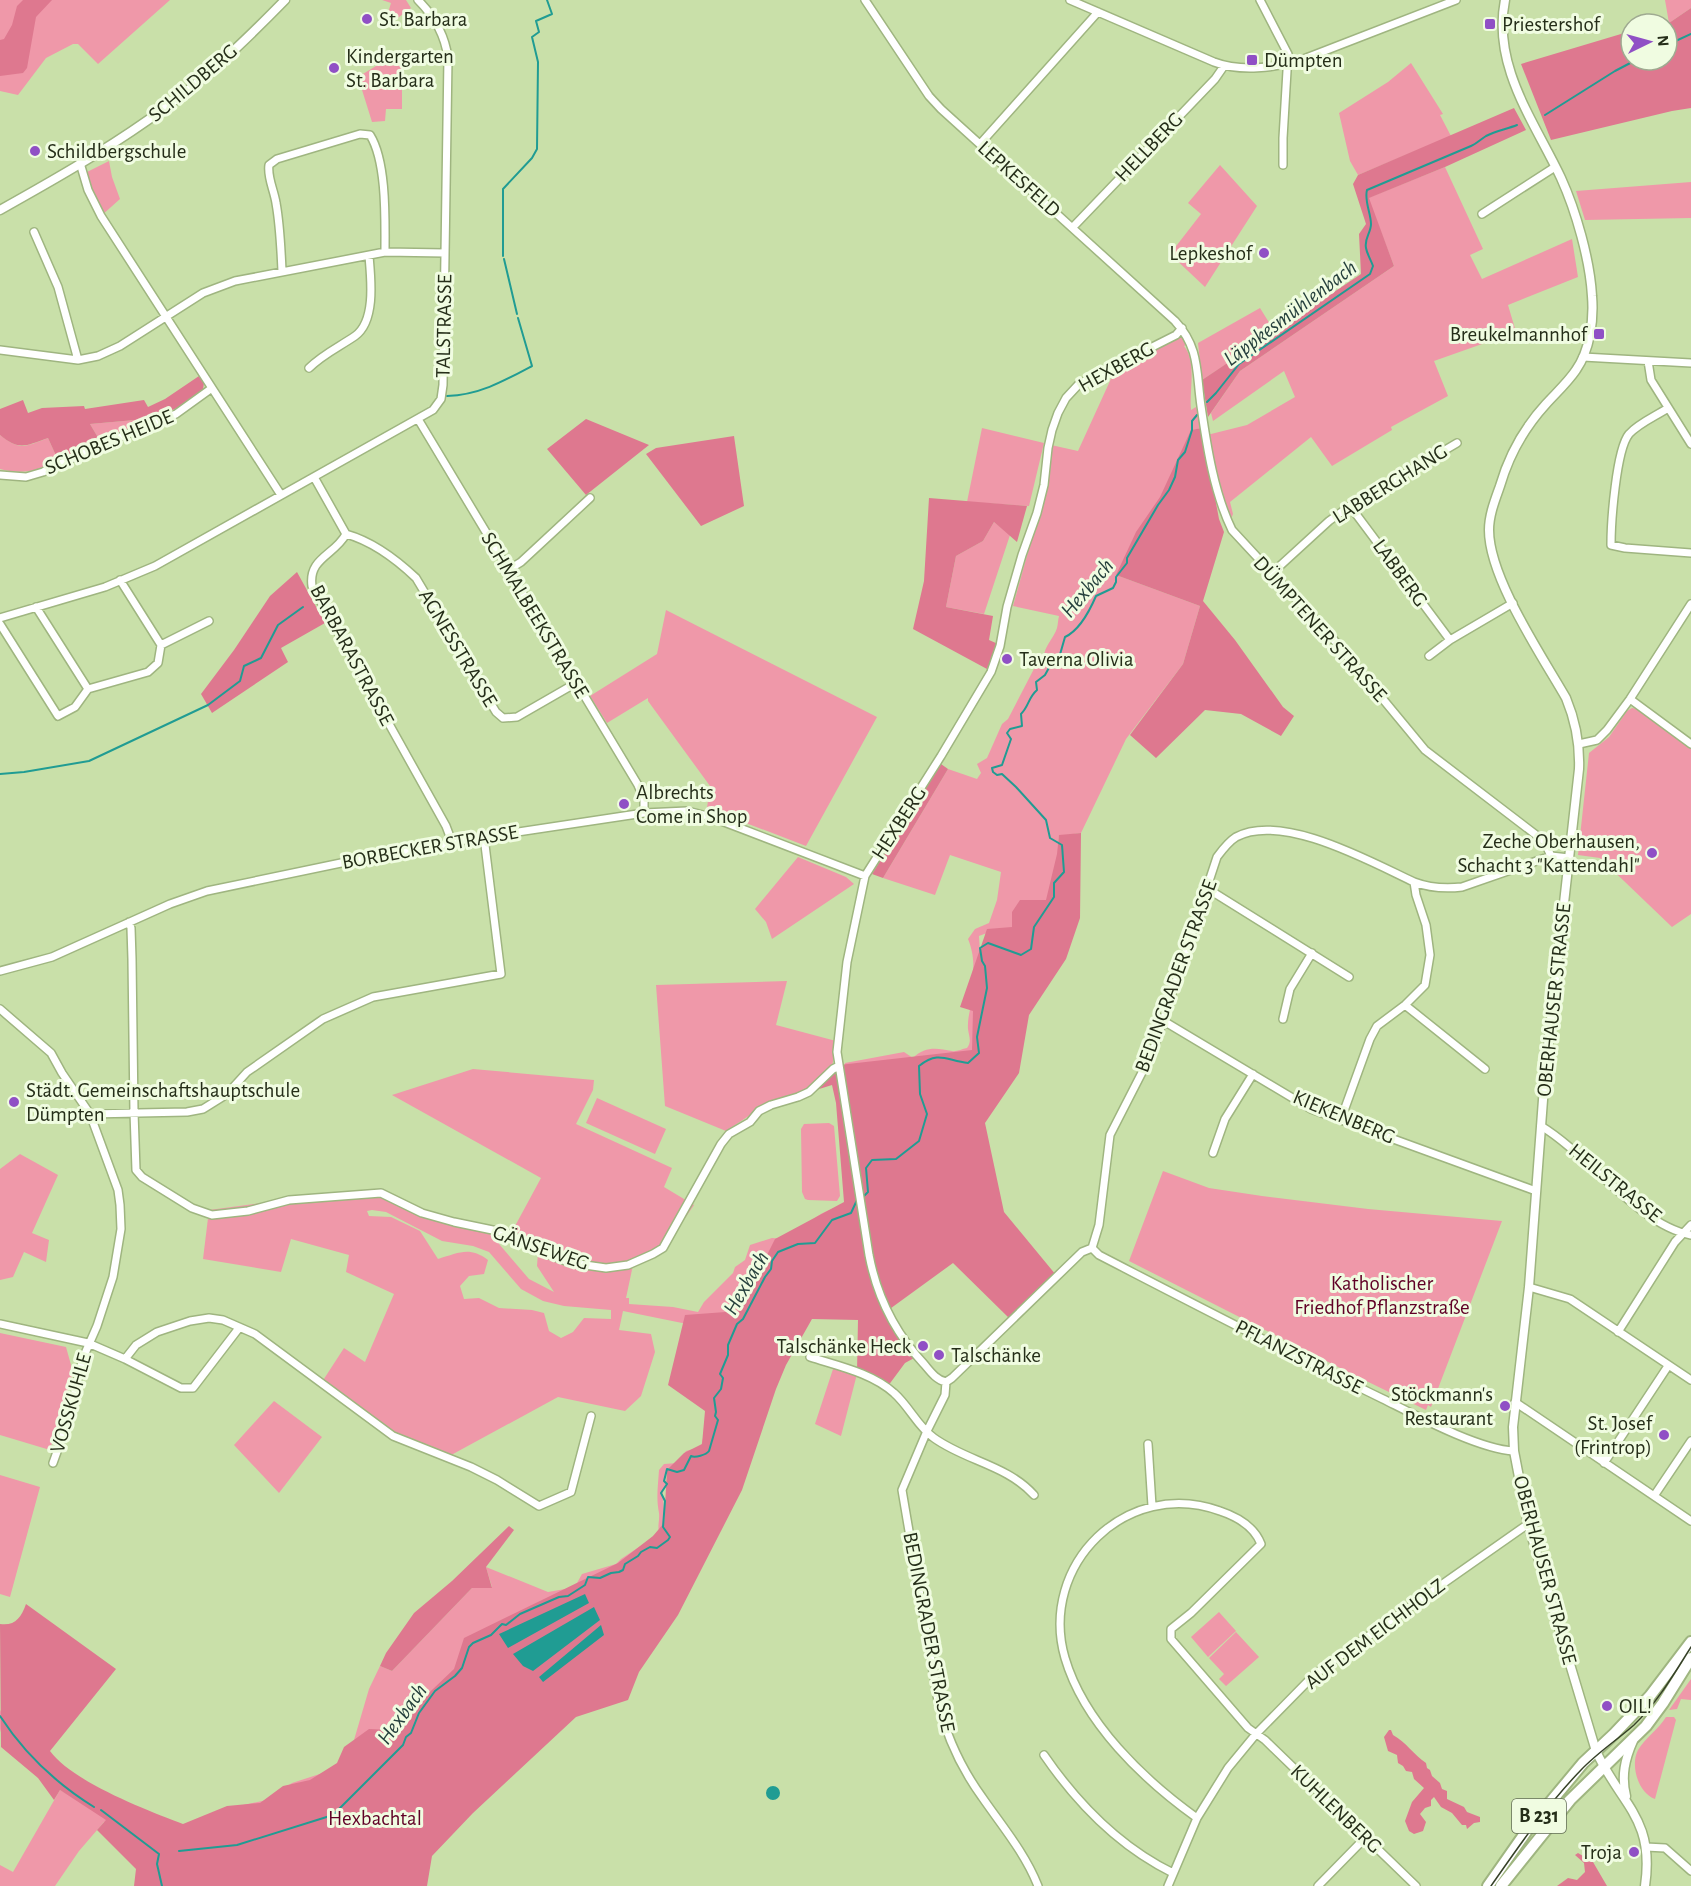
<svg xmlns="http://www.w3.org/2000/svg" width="1691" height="1886" font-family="'Alegreya Sans',sans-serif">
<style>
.green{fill:#ef98a9;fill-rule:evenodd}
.forest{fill:#de788f}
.water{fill:#209c93}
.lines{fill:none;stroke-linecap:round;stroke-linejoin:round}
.stream{stroke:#209c93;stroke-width:2}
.minor-casing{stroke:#9fb580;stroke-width:10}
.tertiary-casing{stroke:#9fb580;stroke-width:11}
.primary-casing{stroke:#9fb580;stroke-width:14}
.minor{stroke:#fff;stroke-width:7}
.tertiary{stroke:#fff;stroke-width:8}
.primary{stroke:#fff;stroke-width:10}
.tram{stroke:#364128;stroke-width:1.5}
.poi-dot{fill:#9050c5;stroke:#f0fce1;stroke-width:2}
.labels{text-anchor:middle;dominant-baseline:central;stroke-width:6;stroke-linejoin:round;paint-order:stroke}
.shield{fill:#f0fce1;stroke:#626c55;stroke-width:1.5}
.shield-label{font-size:20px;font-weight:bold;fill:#252e19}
.poi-label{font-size:21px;fill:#252e19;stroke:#f0fce1;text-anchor:start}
.street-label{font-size:21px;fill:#252e19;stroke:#f0fce1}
.park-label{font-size:21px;fill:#600026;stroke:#f0fce1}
.water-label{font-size:22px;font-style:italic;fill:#26403d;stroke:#f0fce1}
</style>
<rect width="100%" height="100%" fill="#c9e0a9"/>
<!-- green -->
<path class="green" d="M0,0h170l-72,64 -20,-20h-5l-27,14 -28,37 -18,-4z
M382,0h24l5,8 -28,21 8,-26z
M1665,0h26v8l-22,15z
M402,50v59h-16l-1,12 -13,1 -14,-45z
M1411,63l32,51 -3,1 11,21 -93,39 -8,-14 -11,-48 49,-31z
M109,161l3,16 8,22 -19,17 -18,-42z
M1220,165l37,41 -52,81 -35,-33 31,-40 -13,-11z
M1445,167l38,82 -13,6 12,24 90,-40 6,38 -70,28 8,27 -82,29 14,35 -57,31 1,3 -60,36 -21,-29 -81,65 3,12 -3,7 -8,-23 -15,-63 40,-10 48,-28 -11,-26 -71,50 -2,-8 29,-42 154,-105 -26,-68z
M1691,182v36l-106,2 -9,-29z
M1260,308l15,24 -73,48 -4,-37z
M1177,337h6l7,4v2l-6,3c13,16 5,44 7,64l5,-3 6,21 -10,2 -30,68 -46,77 84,31 -17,58 -57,75 -45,94 -22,3 -1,8c20,20 -8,41 -7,63l-36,4 -3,2 2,15 -19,2 -16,6 2,31 3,8 -3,9 4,4v10l-6,6 1,9c-7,10 -1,22 2,32l-5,9 -16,3 -3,5h-4l-6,-5h-23l-5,10 -2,18 -6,9c8,8 14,33 8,42 -3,4 -12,8 -17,12l12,21 -3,5 -10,5 -7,-2 -2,-20 -2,-5 -12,8 -11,-1 -2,5v32l-9,8 -1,6c-11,5 -29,5 -35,17 -3,4 -3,9 -6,14 -13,4 -25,4 -37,10l-7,18 -7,8 -21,42 -5,4 -2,8 -8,13v11l-8,18 3,4 -2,11 -7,9c2,7 0,16 3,22l-8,32 -15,5 -3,-1 -1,7 -5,3 -1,4 -6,2 -11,-3 -2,12 3,4 -5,5c-1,13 3,24 0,38l7,10 -13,10c-8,-1 -26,10 -32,16 -2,3 -3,6 -6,8l-30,6 -5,10 -9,2 -7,6 -16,2 -21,13 -5,-1 -13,10 -18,7 -27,19 -5,16 -7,11 -20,20 -19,23 -2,9 -11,15 -4,10 -67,66 -89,29 -84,10c-6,12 3,20 2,32h-7l-4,-20 2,-14 -9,-7 -40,-23 -25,29 -24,35h-55v-21l13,7 47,-82 9,5c-16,-16 -64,-42 -69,-66 0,-6 0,-13 0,-19l4,7 10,4 49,45 25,18 101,49 30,-21 15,-5 33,-7 25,-17 37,-12 39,-30 3,-12 -17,11 15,-51 11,-23 12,5 80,-83 20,-1 -6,-20 62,25 17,-3 12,-6 5,-9 34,-10 5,-5 24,-16 16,-6c-5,-9 -1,-15 -2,-24 -3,-15 -1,-27 0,-43l5,-6 14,-1 8,-12 15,-4 6,-26 -1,-28 7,-13 -2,-14 8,-14v-10l7,-13 -34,-4 -69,-14 -4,19 32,4 4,18 -14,44 -16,15 -67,-14 -116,63 -55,-23 -67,-52 24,-37 21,14 29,-68 -48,-22 3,-17 -58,-16 -10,33 -78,-13 6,-49 152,-20 1,5c26,-2 46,16 70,24 23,8 49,10 73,15l-6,10 30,35 25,13 -17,-26 1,-13 -30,-14 33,-61 -149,-83 81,-26 121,11 -1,10 -17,34 96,44 -8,19 30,18 -26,38 -35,22 -7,33h3v6l44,3 25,5 6,-10 29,-29 2,-6 10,-7 5,-15 22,-7 13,1 12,-11 7,2c10,-15 23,-20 39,-25 9,-2 15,-13 21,-20l-19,-122 59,-11 9,6c12,-12 24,-10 39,-7 4,1 10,-2 15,-3 5,-7 2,-11 1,-19 -1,-14 5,-27 6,-41l-4,-7c6,-12 3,-30 -2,-42l7,-10 14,-6 8,-23 4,-28 -51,-17 -15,40 -52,-17 65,-109 29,10 4,-6 -4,-9 10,-6 15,-34 6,-5 29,-56 7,-6c0,-11 10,-19 13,-29 1,-4 1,-8 2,-12l-46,-10 18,-65 11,-29 8,-40 1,-27 27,6 37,-81 57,-30h5zM372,1210l14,2 56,29 31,5 16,6 32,37 22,12 21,5 47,4v9l-27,-1 -11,14 -12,6 -12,-7 -5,-18 -12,-3 -33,-2 -20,-10 -15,1 -4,-13 9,-10 15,-2 4,-14c-19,-14 -29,-7 -50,-1l-18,-28 -29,-14 -22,-1 -2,-5zM416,1705l-16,27 -5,-7z
M135,420l10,2 -45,19 -10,-17z
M982,428l62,15 -15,63 -62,-4z
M0,435c21,16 24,12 48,3l10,22c-19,11 -36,15 -58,9z
M994,522l16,13 -26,79 -38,-7 10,-51 27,-15z
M666,610l211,107 -71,129 -99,-38 3,-22 -62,-85v-3l-41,25 -17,-27 67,-42z
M1632,708l6,1 53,40v165l-19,13 -72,-69 -22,-3 11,-102 20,-16 18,-26z
M798,857l48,20 8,7 -82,55 -6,-17 -11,-13z
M787,981l-11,44 60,16 -4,27 -26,24 -38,11 -42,28 -61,-25 -9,-121z
M597,1098l69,31 -11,25 -69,-31z
M829,1123l5,3 6,70 -3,5 -29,-1 -3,-1 -3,-7 -1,-63 3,-5z
M20,1154l38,21 -26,58 17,7 -3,22 -22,-10 -11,25 -13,3v-111z
M1163,1171l46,17 53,8 106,13 134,12 -71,186 -3,-2 -2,5 -72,-35 -225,-114z
M0,1333l66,14 7,25 -23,78 -50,-15z
M834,1366l23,8 -16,62 -26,-12z
M274,1401l48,36 -43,56 -45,-48z
M0,1475l40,12 -30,110 -10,-3z
M1219,1612l17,19 -28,26 -17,-20z
M1236,1632l23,25 -33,29 -7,-7 5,-5 -15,-16z
M1691,1679v21l-10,-1 -4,10 -8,1z
M1666,1717h8l2,3 -21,79c-17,-6 -25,-34 -17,-49 7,-12 21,-21 28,-33z"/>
<!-- forest -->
<path class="forest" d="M23,0h29l-16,17 -9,51 -4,5 -23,3v-36l4,-1 8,-14 5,-19z
M1691,8v100l-19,3 -121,29 -30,-76 110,-33v29h36v-36h-2l4,-1z
M1514,108l12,22 -81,37 -76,31 25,68 -154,105 -32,46 -6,-37 159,-106 -2,-40 7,-10 -13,-40 5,-9z
M199,376l5,7 -1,6 -26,19 -32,14 -10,-2 -45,4 10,17 -42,19 -10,-22c-23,8 -28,13 -48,-3v-26l23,-9 5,13 14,-5 42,-2 1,3 59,-9 4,7 17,-8z
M586,419l63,26 -63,50 -39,-46z
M1202,428l17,91 5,13 -21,69 32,39 48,67 11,9 -13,20 -40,-22 -36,-4 -49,48 -26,-23 53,-71 17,-58 -84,-31 20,-43 24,-35 31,-67z
M734,436l10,70 -43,20 -55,-72 10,-6z
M929,498l98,8 -10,36 -23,-20 -11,19 -27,15 -10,51 47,9 -4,24 9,4 -11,25 -74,-40 11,-48z
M297,572l28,51 -44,25 7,14 -76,51 -11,-19 33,-44 36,-54z
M941,764l7,5 -65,109 -11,-4z
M1081,833l-1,85 -14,41 -37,56 -10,58 -34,50 19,89 52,63 -46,44 -57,-56 -66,48 29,46 -11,6 -17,23 -31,-14 1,-52 -46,-1 -26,46 -10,24 -34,101 -64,125 -39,57 -11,28 -52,17 -103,96 -41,43 -5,30h-293l2,-17 -39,-39 9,-10 -46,-30 -6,10 -16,-22 -37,-31 -1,-123c15,2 21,-6 26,-20l90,65 -66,82c23,31 96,59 133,73l44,-18 33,-3 23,-17 27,-6 27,-17 7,-16 25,-18 21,1 64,-61 10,-31 154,-75 35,-27 11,-13 3,-53 17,-17 18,-9 3,-33 -37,-26 17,-70 54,-4 36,-72 69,-37 -8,-99 -4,-18 -16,5 23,-25 133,-15 1,-39 -13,-4 27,-78 25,-2v-15l8,-12h26l11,-46 2,-19z
M509,1526l5,4 -28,37 6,21h-20l-80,83 -12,-5 6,-13 28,-40 38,-32z
M1389,1730h2l2,5c13,7 21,20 33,28l1,5 3,2 2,6 8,7 2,6 5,2v8l17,8 3,5 13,5v5l-6,1 -7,6 -1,-4h-4l-10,-12 -11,-6 -7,-10 -3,3v6l-6,2 -5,6 6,8 -3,9 -9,3 -5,-3 -4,-10 7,-19 12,-14 -10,-9 -2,-7 -6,-1 -3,-5 -5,-3 -1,-8 -9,-4 -4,-14z
M1578,1853l15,9 14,24h-50l11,-8 9,2 8,-8 -1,-9 -9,-8z"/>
<!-- water -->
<path class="water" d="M585,1594l4,9 -81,45 -9,-14z
M594,1607l6,13 -67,51 -10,-5 -10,-12z
M601,1625l3,10 -61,47 -4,-5z
M766 1793a7 7 0 1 1 14 0a7 7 0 1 1-14 0Z"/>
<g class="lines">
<!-- stream -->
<path class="stream" d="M1667,45l24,-11
M1545,115l70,-44 21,-11
M503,256v-67l29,-31 5,-9 1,-87 -6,-25 7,-5 -3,-11 16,-7 -5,-14
M504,259l13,55
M447,396c32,-1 57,-15 85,-30l-14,-48
M1207,402l9,-9 23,-29 131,-90 3,-8c-2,-6 -6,-12 -7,-18 -2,-10 5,-15 5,-24 0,-11 -7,-23 -4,-34 35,-15 69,-29 104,-44 5,-2 10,-7 15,-10 10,-5 21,-7 31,-11
M0,774l24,-2 65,-11 119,-56 32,-24 4,-15 17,-8 17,-33 25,-18
M862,1198l6,-6 -2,-24 6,-8 24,-1 23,-18 8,-27 -7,-20 -1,-28c20,-16 28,-5 49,-3l11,-10 -2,-16 10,-49 -2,-22 -3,-5 -2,-13 8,-5 33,12 10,-6 3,-22 20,-30v-14l10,-11 -2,-27 -12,-7 -4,-18 -30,-33 -14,-13 -5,1 -4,-3 -1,-4 10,-3 9,-26 -4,-6 3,-4 12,-3 -1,-12c8,-8 7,-16 16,-24l-1,-8 9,-7 6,-11 8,-6 6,-21c15,-7 25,-27 31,-41l17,-8 3,-6v-5l11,-14v-5l31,-53 11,-15 6,-13 3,-17 7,-8 7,-22v-9l5,-6
M0,1716c24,37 57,68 94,91
M101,1810l58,44 -2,10 5,22
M179,1851l58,-6 96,-30 70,-70 3,-8 5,-4 8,-20 16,-22 20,-15 7,-8 7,-21 4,-4 18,-8 11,-11 4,1 14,-11 39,-17 9,-1 17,-11 3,-8 12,1 11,-5 8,-1 4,-2 2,-6 13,-8 3,-4 9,-5 7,1 11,-8 2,-3 -7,-10 2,-26 -4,-8 6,-9 -3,-3 3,-12 10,3 7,-2 7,-14c4,2 15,-1 18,-5l9,-31 -3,-4 1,-4 -2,-14 7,-9 2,-11 -3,-4 8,-19v-10l9,-21 6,-5 22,-42 6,-8 1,-8 6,-9 20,-8 17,-1 17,-23 19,-7 6,-13"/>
<!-- minor casing -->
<g class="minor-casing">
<path id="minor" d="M865,0l64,96 12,13 234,212c25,27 21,51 26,85 6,41 13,87 31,124l102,110 91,110 119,91 7,15
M1070,0l144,62c26,10 61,6 87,-2l155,-60
M1260,0l28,54 -5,84v27
M980,144l118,-132
M80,163l8,27 13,26 180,279
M1482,214l73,-47
M1073,227l142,-148 9,-13
M34,232l24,55 20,73
M282,271c-1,-23 -2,-46 -6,-68 -2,-13 -9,-26 -7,-38l8,-6 83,-25 10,1c17,27 15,86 15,117
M0,350l78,10 20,-4 22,-10 83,-53 32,-12 150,-29 60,1
M1583,357l108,6
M1648,361l3,19 40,64
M309,368c14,-14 30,-21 46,-32 21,-15 16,-57 14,-80
M1668,408c-12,8 -29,15 -39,26 -13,16 -18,89 -18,111l14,3 66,5
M418,419l220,366 6,14v14
M0,475l26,2 17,-5 60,-28 73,-30 36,-26
M314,477l32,57
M1350,506l100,134 63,-37
M346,534c-11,21 -38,24 -34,52l134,240 6,16
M346,534c25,7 51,26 70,44l80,134 7,6 14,-1 59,-34
M508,570l13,-8 69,-64
M1271,574l58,-53 21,-15 107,-63
M36,607l52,82 60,-17 10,-9 3,-18 -41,-65
M0,618l105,-31 50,-21 278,-156 8,-11 2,-14 5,-327c-3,-23 -14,-42 -30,-58
M0,624l58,92 17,-9 13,-18
M161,645l48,-24
M1429,656l21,-16
M1630,699l61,45
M1579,744l18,-4 10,-10 23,-31 61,-95
M1208,889l141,88
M129,922l2,6 1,31 2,153 2,58 6,7 50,31 20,7 36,-4 41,-11 92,-7 41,20 32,9 53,11 38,20 26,10 35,5 22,-3 25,-11 10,-6 58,-104 8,-10 21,-12 9,-11 12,-6 27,-8 11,-5 24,-23 6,-3
M0,971l52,-14 118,-53 37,-13 182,-38c22,-1 42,-4 63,-11l192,-29 43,-2 24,6 154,59
M1405,1005l80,64
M0,1009l51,44 11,20 28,41 28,76 2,15 1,24 -8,48 -16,49 -14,32 -15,63 -15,42
M1283,1019l7,-30 22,-36
M1162,1020l149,89 225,82
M90,1114l97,-2 16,-3 24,-15 20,-22 76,-53 50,-22 128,-23 -17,-137
M1341,1119l29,-80 7,-13 28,-21 20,-20 5,-30 -4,-30 -10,-30 -2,-13
M1541,1126c48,29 97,99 150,109
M1213,1153l12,-34 28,-45
M1092,1248l7,7c95,49 189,98 284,144 34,17 95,50 131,52
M1529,1287l41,12 121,81
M0,1324l88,19 37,16 11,-14 21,-13 33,-11 19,-3 14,2 32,14 138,102 78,31 26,13 42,26 32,-14 20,-76
M1618,1332l57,-90 16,-17
M810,1357c28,9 62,16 84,36 15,13 24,34 40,45 32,23 73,27 100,57
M125,1359l56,29h12l46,-60
M946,1382c-10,-2 -16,-11 -22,-18 -29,-31 -47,-67 -55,-109l-32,-203 10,-90 18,-86 76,-120 50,-84 9,-26 7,-39 15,-52 15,-42 7,-28 4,-37 4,-18 6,-17 8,-15 13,-14 97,-49 6,-7
M946,1382l6,-4 130,-126 10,-4 7,-23 11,-90 43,-84 64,-194c6,-8 11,-15 19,-20 46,-25 135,25 178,45 16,6 31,7 48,5l89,-31 18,2
M946,1382l-1,13 -18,36 -25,59 36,211c8,34 23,67 44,96 20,29 43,56 56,89
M1515,1402l176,119
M1148,1444l4,62
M1604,1463l64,-97
M1654,1496l37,-55
M1044,1755c33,48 76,92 129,118
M1197,1818c-53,-38 -113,-95 -132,-160 -27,-93 62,-181 155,-147 18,6 34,15 41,33l-70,69 -20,16v10l77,89 17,12 151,146
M1646,1847l19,1 26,23
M1168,1886l29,-68 31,-50 28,-34 58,-59 16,-12 198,-139
M1318,1886l47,-48"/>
</g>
<!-- tertiary casing -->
<g class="tertiary-casing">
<path id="tertiary" d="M1505,0c-13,66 29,121 56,178 15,33 29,82 31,118 2,24 -2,54 -16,74 -8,12 -20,23 -30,34 -22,24 -37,51 -46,82 -5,14 -11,29 -11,44 0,48 53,126 77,168 10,24 14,45 13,71l-34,304 -16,214 -16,140 1,24 14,73 68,227c25,54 59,67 49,135
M0,210c50,-28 101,-57 148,-90 50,-34 95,-77 137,-120
M1626,1796c-5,-20 -1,-37 7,-55"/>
</g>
<!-- primary casing -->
<g class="primary-casing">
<path id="primary" d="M1488,1886l40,-57 55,-66 31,-29 36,-38 41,-54
M1501,1886l69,-86 76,-74 17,-23 28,-45"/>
</g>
<!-- minor -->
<use href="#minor" class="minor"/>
<!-- tertiary -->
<use href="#tertiary" class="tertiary"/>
<!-- primary -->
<use href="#primary" class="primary"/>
<!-- tram -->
<path class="tram" d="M1491,1886c28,-40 56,-81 90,-116 16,-17 36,-30 53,-45 23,-22 40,-51 57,-78"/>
</g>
<!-- markers -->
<g class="poi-dot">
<circle cx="367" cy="19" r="6"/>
<rect x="1484" y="18" width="12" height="12" rx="3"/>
<rect x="1246" y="54" width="12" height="12" rx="3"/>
<circle cx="334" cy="68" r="6"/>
<circle cx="35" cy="151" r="6"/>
<circle cx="1264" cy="253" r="6"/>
<rect x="1593" y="328" width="12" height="12" rx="3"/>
<circle cx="1007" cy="659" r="6"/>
<circle cx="624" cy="804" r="6"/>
<circle cx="1652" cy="853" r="6"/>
<circle cx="14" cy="1102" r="6"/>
<circle cx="923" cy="1346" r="6"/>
<circle cx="939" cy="1355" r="6"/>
<circle cx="1505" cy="1406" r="6"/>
<circle cx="1664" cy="1435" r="6"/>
<circle cx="1607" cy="1706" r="6"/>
<circle cx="1634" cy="1852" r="6"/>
</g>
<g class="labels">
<!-- shield labels -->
<rect class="shield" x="1512" y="1799" width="54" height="34" rx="4.5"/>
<g class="shield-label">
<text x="1539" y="1816">B 231</text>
</g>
<!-- poi labels -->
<g class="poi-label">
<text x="379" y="19">St. Barbara</text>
<text x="1502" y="24">Priestershof</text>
<text x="346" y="56">Kindergarten<tspan x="346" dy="24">St. Barbara</tspan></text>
<text x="1264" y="60">Dümpten</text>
<text x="47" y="151">Schildbergschule</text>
<text x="1252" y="253" text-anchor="end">Lepkeshof</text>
<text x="1587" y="334" text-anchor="end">Breukelmannhof</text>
<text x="1019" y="659">Taverna Olivia</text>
<text x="636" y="792">Albrechts<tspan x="636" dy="24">Come in Shop</tspan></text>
<text x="1640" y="841" text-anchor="end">Zeche Oberhausen,<tspan x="1640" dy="24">Schacht 3 "Kattendahl"</tspan></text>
<text x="26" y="1090">Städt. Gemeinschaftshauptschule<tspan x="26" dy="24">Dümpten</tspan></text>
<text x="911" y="1346" text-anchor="end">Talschänke Heck</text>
<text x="951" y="1355">Talschänke</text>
<text x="1493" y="1394" text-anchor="end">Stöckmann's<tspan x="1493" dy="24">Restaurant</tspan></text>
<text x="1652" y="1423" text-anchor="end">St. Josef<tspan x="1652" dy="24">(Frintrop)</tspan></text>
<text x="1619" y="1706">OIL!</text>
<text x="1622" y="1852" text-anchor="end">Troja</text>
</g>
<!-- street labels -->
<g class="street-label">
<text transform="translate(193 83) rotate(-40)">SCHILDBERG</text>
<text transform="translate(1149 147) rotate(-46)">HELLBERG</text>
<text transform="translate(1019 179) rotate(42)">LEPKESFELD</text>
<text transform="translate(444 326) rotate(-89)">TALSTRASSE</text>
<text transform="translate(1116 367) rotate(-29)">HEXBERG</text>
<text transform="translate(109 442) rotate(-23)">SCHOBES HEIDE</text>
<text transform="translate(1390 484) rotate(-32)">LABBERGHANG</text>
<text transform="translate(1400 573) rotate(54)">LABBERG</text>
<text transform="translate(535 615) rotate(59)">SCHMALBEEKSTRASSE</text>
<text transform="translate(1320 629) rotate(48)">DÜMPTENER STRASSE</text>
<text transform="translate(458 648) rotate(59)">AGNESSTRASSE</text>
<text transform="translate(352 655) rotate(62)">BARBARASTRASSE</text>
<text transform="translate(899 823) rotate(-57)">HEXBERG</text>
<text transform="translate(430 847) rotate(-10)">BORBECKER STRASSE</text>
<text transform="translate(1176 976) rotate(-70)">BEDINGRADER STRASSE</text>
<text transform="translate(1554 1000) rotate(-84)">OBERHAUSER STRASSE</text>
<text transform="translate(1344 1117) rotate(23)">KIEKENBERG</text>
<text transform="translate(1615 1183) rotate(39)">HEILSTRASSE</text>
<text transform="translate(541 1248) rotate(19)">GÄNSEWEG</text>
<text transform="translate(1299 1357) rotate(27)">PFLANZSTRASSE</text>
<text transform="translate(71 1403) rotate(-74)">VOSSKUHLE</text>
<text transform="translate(1545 1570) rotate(75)">OBERHAUSER STRASSE</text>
<text transform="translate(929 1632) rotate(79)">BEDINGRADER STRASSE</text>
<text transform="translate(1375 1634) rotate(-37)">AUF DEM EICHHOLZ</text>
<text transform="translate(1336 1809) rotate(44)">KUHLENBERG</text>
</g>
<!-- park labels -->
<g class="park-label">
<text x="1382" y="1283">Katholischer<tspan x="1382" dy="24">Friedhof Pflanzstraße</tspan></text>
<text x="375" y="1818">Hexbachtal</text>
</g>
<!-- water labels -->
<g class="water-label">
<text transform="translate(1290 313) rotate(-37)">Läppkesmühlenbach</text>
<text transform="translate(1087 588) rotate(-50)">Hexbach</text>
<text transform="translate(746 1283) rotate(-60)">Hexbach</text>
<text transform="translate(402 1714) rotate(-54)">Hexbach</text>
</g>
</g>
<!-- north arrow -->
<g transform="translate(1649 42) rotate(85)"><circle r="28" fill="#f0fce1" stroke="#9faa91" stroke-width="1.5"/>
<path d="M0-4.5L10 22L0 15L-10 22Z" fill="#9050c5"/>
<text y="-9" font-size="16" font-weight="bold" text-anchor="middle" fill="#252e19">N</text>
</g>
</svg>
